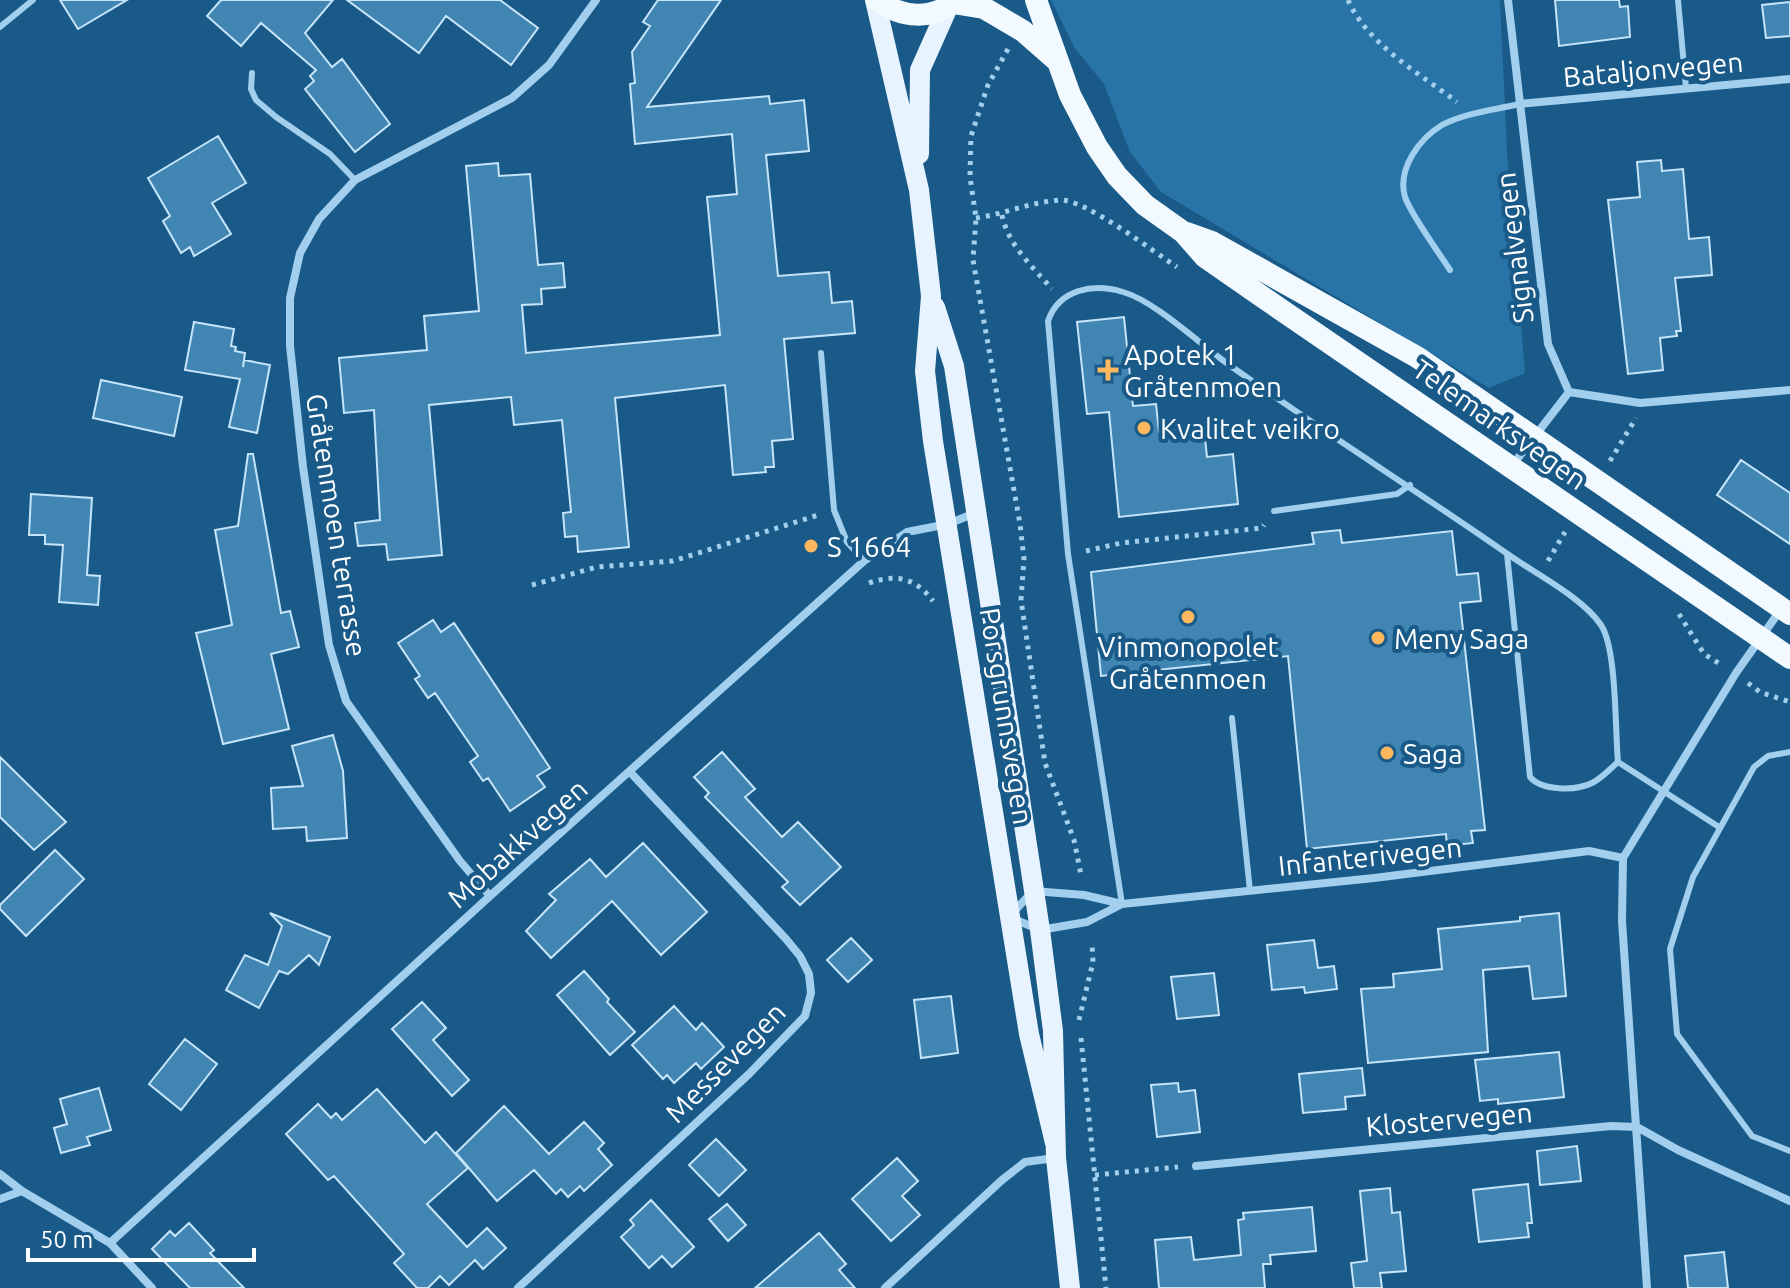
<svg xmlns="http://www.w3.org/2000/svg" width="1790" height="1288" font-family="Ubuntu,sans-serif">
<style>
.green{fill:#2874a6}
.building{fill:#4185b2;stroke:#c7e5fa;stroke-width:2}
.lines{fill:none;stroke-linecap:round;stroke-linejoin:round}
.path{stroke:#a1cfed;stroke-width:5;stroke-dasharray:4 6;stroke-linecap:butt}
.service{stroke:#a1cfed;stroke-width:6}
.minor{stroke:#a1cfed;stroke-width:8}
.primary{stroke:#e7f4ff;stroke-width:20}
.trunk{stroke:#f3faff;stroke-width:22}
.poi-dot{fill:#ffb85d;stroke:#195a89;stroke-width:3}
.labels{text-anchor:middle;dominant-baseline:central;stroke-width:8;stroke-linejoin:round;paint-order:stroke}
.street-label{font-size:28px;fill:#fff;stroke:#195a89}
.poi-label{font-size:28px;fill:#fff;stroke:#195a89;text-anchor:start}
</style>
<rect width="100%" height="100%" fill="#195a89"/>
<!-- green -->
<path class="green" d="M1051,0h449l7,151 18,222 -36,15 -328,-196 -31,-40 -26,-68 -30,-37z"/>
<!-- building -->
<path class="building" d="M60,0h67l-49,29z
M221,0h112l-28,33 27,34 10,-8 48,65 -35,28 -50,-63 9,-8 -4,-5 6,-6 -55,-47 -20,23 -34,-30z
M347,0h153l38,28 -27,37 -65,-49 -27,37z
M658,0h63l-74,107 122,-11 1,8 34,-4 5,51 -43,4 12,121 51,-4 3,31 20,-2 3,32 -71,6 9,100 -21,2 2,26h-9l1,5 -33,3 -8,-90 -110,13 14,149 -51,5 -1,-16 -12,1 -2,-24 8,-1 -9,-92 -48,5 -3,-28 -82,8 13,150 -54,5 -2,-16 -28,2 -3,-23 25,-3 -6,-110 -30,3 -5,-55 88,-8 -3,-34 55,-5 -13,-145 32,-3 1,13 31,-2 8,91 25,-2 2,24 -24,2 1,15 -20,1 4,48 194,-18 -13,-138 30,-3 -5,-60 -97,10 -5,-60 5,-1 -3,-31 18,-26 -7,-4z
M1555,0h64l1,7 8,-1 2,31 -71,9z
M1790,2v34l-24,2 -4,-33z
M218,136l28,47 -34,20 19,31 -37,22 -4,-9 -9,6 -18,-32 7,-5 -22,-38z
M1661,160l1,11 21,-2 6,70 20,-2 3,38 -37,3 6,53h-5l1,5 -17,2 3,32 -35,4 -20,-174 32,-3 -3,-35z
M1124,317l9,89 23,-2 3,28 45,-4 3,29 26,-3 5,50 -119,13 -10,-105 -22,2 -10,-92z
M194,322l40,7 -3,17 5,1 -1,4 10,2 -2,14 1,-7 26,5 -13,68 -28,-6 11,-48 -55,-9z
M101,380l81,17 -8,39 -81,-18z
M248,454h5l28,159 9,-2 9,36 -28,7 18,75 -66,15 -27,-111 36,-8 -17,-95 23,-4z
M1741,460l49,33v51l-73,-49z
M31,494l61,4 -5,77 13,1 -2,29 -39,-3 4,-57 -18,-1v-9h-16z
M1340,530l2,13 110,-12 5,44 21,-2 3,28 -21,2 25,227 -14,1 2,12 -26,3 -1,-12 -139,15 -19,-193 -187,20 -10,-104 223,-28 -2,-11z
M433,620l8,12 13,-9 96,145 -13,8 8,11 -35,24 -22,-33 -5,3 -13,-19 8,-6 -43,-63 -7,5 -13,-19 5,-3 -22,-33z
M333,735l10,36 4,67 -40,3 -1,-14 -33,2 -2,-41 32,-2 -11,-40z
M722,752l33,37 -10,8 37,40 16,-15 43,45 -41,38 -18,-18 6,-5 -83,-85 4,-4 -15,-16z
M0,757l66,65 -32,28 -34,-33z
M643,843l64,69 -46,43 -49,-54 -61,57 -25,-27 30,-31 -7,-6 41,-35 16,18z
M55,850l29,29 -58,57 -26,-27v-4z
M270,913l60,24 -11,28 -10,-10 -21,19 -9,-3 -20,37 -33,-18 19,-35 23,10 14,-39z
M1559,913l7,83 -33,3 -4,-33 -46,4 5,82 -120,11 -7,-74 33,-2 -1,-13 49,-5 -4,-40 82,-8v-4z
M851,938l21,22 -24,22 -21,-22z
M1314,940l4,28 16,-2 3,23 -32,4 -1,-6 -32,3 -5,-45z
M584,971l25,28 -2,3 28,30 -25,23 -53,-60z
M1214,973l5,42 -42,4 -6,-42z
M951,996l7,57 -37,5 -7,-58z
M422,1002l24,26 -13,12 36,40 -17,16 -60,-67z
M674,1006l22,24 6,-7 22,24 -23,22 -5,-6 -22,20 -7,-8 -4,4 -31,-34z
M185,1039l32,25 -36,46 -32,-26z
M1559,1052l5,45 -66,7v-5l-18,2 -5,-41z
M1362,1068l3,27 -20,2 1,12 -43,4 -4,-39z
M1178,1083l1,9 16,-2 5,42 -43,5 -6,-52z
M99,1088l12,42 -24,7 3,8 -29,8 -7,-25 13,-4 -7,-25z
M377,1089l48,54 11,-11 32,36 -41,36 40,43 20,-19 19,20 -23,21 -8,-9 -26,25 -9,-9 -12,12h-11l-23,-25 10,-9 -70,-78 -6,4 -42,-46 32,-30 13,14 5,-5 6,7z
M504,1106l45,48 35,-32 20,21 -6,6 14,16 -28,26 -4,-5 -12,11 -7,-8 -5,5 -22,-24 -37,31 -41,-48z
M716,1139l30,31 -27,26 -30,-31z
M1577,1146l4,35 -41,4 -3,-34z
M897,1158l21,23 -16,15 18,19 -29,26 -39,-42z
M1528,1184l4,39h-5l2,14 -50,5 -6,-52z
M1390,1188l2,25 8,-1 6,59 -26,2 2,15h-28l-3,-25 16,-2 -7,-70z
M651,1200l43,47 -22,20 -10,-11 -13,12 -28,-31 13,-12 -4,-5z
M727,1204l19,21 -18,16 -19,-22z
M1312,1207l4,44 -46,4 1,9h-8l2,24h-106l-4,-48 36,-3 3,23 47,-5 -3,-35 6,-1 -1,-6z
M189,1223l25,27 -4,3 34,35h-54l-38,-39 18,-18 5,5z
M819,1233l27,31 -7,6 16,18h-100z
M1724,1252l4,36h-40l-3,-32z"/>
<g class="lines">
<!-- path -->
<path class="path" d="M1348,0c20,45 71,73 109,102
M1008,49l-20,36 -17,51 -1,41 6,41 -3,42 47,264 4,35 -3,41 24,163 29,77 7,35
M1002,215c6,30 30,51 50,74
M976,218c28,-4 55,-16 84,-18 25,-1 94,52 117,67
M1610,461l26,-43
M1086,551l35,-8 141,-15 2,-3
M1548,561l17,-29
M869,583c27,-9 46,-6 64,18
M532,585l65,-18 76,-6 145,-46
M1679,614l25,40 16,10
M1748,683l12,9 30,10
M1079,1020l14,-58 -1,-19
M1081,1038l25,250
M1095,1175l83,-8"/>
<!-- service -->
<path class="service" d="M1678,0l8,88
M0,27l33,-27
M252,73l-1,16 5,11 20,17 54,37 25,26
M1450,270c-11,-17 -40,-57 -45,-73 -8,-28 14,-58 37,-72 23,-12 52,-15 77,-21
M821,353l13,157 13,32 17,19
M1274,511l123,-17 13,-9
M1507,554l23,223c12,14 46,14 62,6 9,-4 18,-14 26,-21
M1232,718l18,173
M1790,752l-22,4 -14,11 -61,110 -23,72 7,85 75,102 38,15
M1618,762l101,65
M1122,904l-54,-350 -20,-233c11,-32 45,-38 75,-29 32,9 77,52 105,72 92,66 188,126 281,191 27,19 74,43 92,70 16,24 14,105 17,137"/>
<!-- minor -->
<path class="minor" d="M1508,0l40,344 21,48 -58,75
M1519,104l271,-25
M1569,392l71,11 150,-13
M490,896l-30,-35 -114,-160 -17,-56 -26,-178 -13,-121v-48l10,-45 19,-34 36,-39 157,-82 37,-33 47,-65
M1122,904l-35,18 -47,8 -31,-13 24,-26 51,4 38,9 252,-26 215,-27 34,7
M1196,1166l415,-40 26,1 41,23 112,51
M0,1174l22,17 88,52 42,45
M0,1199l22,-8
M110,1243l380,-347 374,-335 43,-29 41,-8 27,-11
M518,1288l231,-214 56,-58 6,-23 -2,-19 -9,-18 -14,-17 -155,-166
M885,1288l117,-108 23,-18 30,-4
M1647,1288l-25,-367 1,-63 113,-185 45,-64"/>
<!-- primary -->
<path class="primary" d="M875,0l44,190 12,106 -6,75 8,70 96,593 26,109
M919,154l1,-84 29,-65
M935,307l19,59 86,564 13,101 3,127 14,130"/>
<!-- trunk -->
<path class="trunk" d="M877,0c24,18 56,21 79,0
M1036,0l34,95 27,52 20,29 28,29 38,27 22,25 59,41 526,360
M953,3l31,5 39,23 32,28
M1187,233l25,9 205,115 373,257"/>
</g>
<!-- markers -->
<g class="poi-dot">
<path d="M1104 358h8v8h8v8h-8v8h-8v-8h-8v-8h8z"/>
<circle cx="1144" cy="428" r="8"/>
<circle cx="811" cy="546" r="8"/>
<circle cx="1188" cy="617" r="8"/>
<circle cx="1378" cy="638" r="8"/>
<circle cx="1387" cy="753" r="8"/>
</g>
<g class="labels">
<!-- street labels -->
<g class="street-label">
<text transform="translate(1653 69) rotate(-5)">Bataljonvegen</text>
<text transform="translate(1514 248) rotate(-97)">Signalvegen</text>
<text transform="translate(1500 424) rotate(35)">Telemarksvegen</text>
<text transform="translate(337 525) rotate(81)">Gråtenmoen terrasse</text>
<text transform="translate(1007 716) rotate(81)">Porsgrunnsvegen</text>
<text transform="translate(517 843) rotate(-42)">Mobakkvegen</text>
<text transform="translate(1370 856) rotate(-6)">Infanterivegen</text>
<text transform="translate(725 1062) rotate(-45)">Messevegen</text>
<text transform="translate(1449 1119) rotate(-5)">Klostervegen</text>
</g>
<!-- poi labels -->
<g class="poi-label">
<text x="1124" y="354">Apotek 1<tspan x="1124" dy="32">Gråtenmoen</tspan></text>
<text x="1160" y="428">Kvalitet veikro</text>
<text x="827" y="546">S 1664</text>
<text x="1394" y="638">Meny Saga</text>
<text x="1188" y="646" text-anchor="middle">Vinmonopolet<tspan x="1188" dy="32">Gråtenmoen</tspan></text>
<text x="1403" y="753">Saga</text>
</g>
</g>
<!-- scale -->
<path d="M28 1248v12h226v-12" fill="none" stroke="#ffffff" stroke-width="4"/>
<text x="40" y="1248" font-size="24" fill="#ffffff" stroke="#195a89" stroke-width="6" paint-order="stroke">50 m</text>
</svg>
